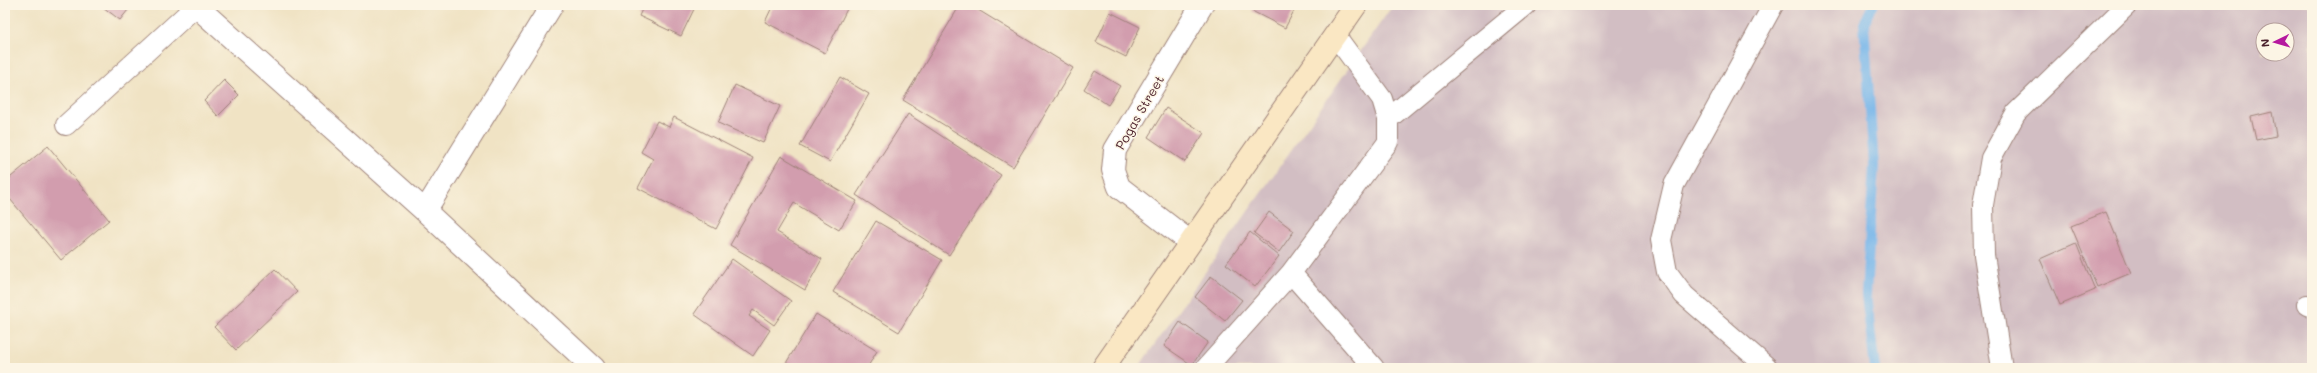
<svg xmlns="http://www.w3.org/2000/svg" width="2317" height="373" font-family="Mali,sans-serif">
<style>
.industrial{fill:#d2bec3;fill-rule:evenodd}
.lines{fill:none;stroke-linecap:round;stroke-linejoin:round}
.stream{stroke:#76b5ea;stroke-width:10}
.building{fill:#d29dae}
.lane-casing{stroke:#9d8178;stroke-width:22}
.street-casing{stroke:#9d8178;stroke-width:24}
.secondary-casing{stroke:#9d8178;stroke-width:24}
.lane{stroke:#fff;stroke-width:20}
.street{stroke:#fff;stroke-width:22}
.secondary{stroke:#fae7c3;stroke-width:22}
.labels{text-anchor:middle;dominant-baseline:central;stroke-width:3;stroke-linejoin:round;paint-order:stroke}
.street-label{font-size:13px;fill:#4a1f2b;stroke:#fcf5e5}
</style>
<rect width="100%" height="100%" fill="#fcf5e5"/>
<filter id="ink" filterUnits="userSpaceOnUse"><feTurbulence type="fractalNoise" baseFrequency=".025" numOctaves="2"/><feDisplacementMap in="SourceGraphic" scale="8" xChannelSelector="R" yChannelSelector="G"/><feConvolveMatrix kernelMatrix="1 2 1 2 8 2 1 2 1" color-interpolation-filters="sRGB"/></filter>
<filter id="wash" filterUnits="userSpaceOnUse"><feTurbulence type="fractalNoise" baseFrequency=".012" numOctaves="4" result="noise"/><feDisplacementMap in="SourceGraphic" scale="16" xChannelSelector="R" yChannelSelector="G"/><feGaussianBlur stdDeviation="0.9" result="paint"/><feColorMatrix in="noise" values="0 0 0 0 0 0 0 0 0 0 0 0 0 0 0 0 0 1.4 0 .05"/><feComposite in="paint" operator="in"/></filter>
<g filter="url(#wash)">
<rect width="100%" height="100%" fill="#f0e3c4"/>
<!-- industrial -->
<path class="industrial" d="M1393,5h919v363h-1174zM2263,30h24v24h-24z"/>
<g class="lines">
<!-- stream -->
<path class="stream" d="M1873,5l-9,19 10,142 -8,129 9,73"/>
</g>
<g id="blocks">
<!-- building -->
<path class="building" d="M104,5h28l-12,15 -17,-13z
M644,5h52l-15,31 -42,-20z
M773,5h76l-24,48 -60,-31z
M960,5h10l103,63 -60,99 -110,-67z
M1256,5h41l-12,23 -33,-17z
M1110,12l30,15 -14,30 -30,-15z
M1095,71l25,15 -12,19 -24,-16z
M840,77l29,17 -39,68 -30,-16z
M224,80l15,15 -21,21 -14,-15z
M735,85l45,21 -17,37 -45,-20z
M1166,108l38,25 -19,29 -37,-25z
M2272,112l4,24 -20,4 -5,-23z
M908,114l93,61 -52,80 -93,-60z
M674,117l79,41 -37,71 -78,-41 15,-29 -12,-7 16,-31 12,6z
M48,146l61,74 -48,40 -56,-67v-11z
M781,156l76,45 -18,29 -45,-27 -17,29 45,27 -17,31 -75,-45z
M1269,212l25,19 -15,21 -25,-19z
M2106,212l25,61 -34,14 -26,-61z
M876,221l66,39 -43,72 -66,-40z
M1250,232l29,24 -24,31 -29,-23z
M2076,243l19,47 -35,15 -20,-46z
M732,259l59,42 -17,24 -21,-15 -4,6 21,14 -17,26 -59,-42z
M275,269l22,23 -61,58 -22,-23z
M1211,276l31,24 -17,21 -30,-24z
M816,314l61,37 -10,17h-84z
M1180,322l28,20 -16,23 -28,-19z"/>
</g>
</g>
<g filter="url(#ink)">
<use href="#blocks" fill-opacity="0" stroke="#9d8178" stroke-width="1"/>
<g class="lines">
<!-- lane casing -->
<g class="lane-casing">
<path id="lane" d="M1388,119l138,-114
M66,125l130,-119
M1291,273l83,95
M2307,305l5,2
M1767,367l-83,-72 -17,-23 -6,-32 13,-55 99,-180
M1206,368l85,-95 97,-131v-23l-6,-20 -47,-64
M2002,368l-18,-113 -1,-50 8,-47 25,-45 111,-108"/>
</g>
<!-- street casing -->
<g class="street-casing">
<path id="street" d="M195,5l230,206 169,157
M425,211l127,-206
M1190,242l-71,-55 -6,-17 2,-20 87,-145"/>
</g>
<!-- secondary casing -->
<g class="secondary-casing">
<path id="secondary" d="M1103,368l253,-363"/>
</g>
<!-- lane -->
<use href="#lane" class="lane"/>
<!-- street -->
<use href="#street" class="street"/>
<!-- secondary -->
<use href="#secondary" class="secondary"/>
</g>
</g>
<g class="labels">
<!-- street labels -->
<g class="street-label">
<text transform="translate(1139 112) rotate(-60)">Pogas Street</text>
</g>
</g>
<!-- margin -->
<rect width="2317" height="373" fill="none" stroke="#fcf5e5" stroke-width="20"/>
<!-- north arrow -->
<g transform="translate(2275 42) rotate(265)"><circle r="19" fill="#fcf5e5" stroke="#b59f9b"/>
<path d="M0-3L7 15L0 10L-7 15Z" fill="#b5179e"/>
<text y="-6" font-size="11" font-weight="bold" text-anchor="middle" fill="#4a1f2b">N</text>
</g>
</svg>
